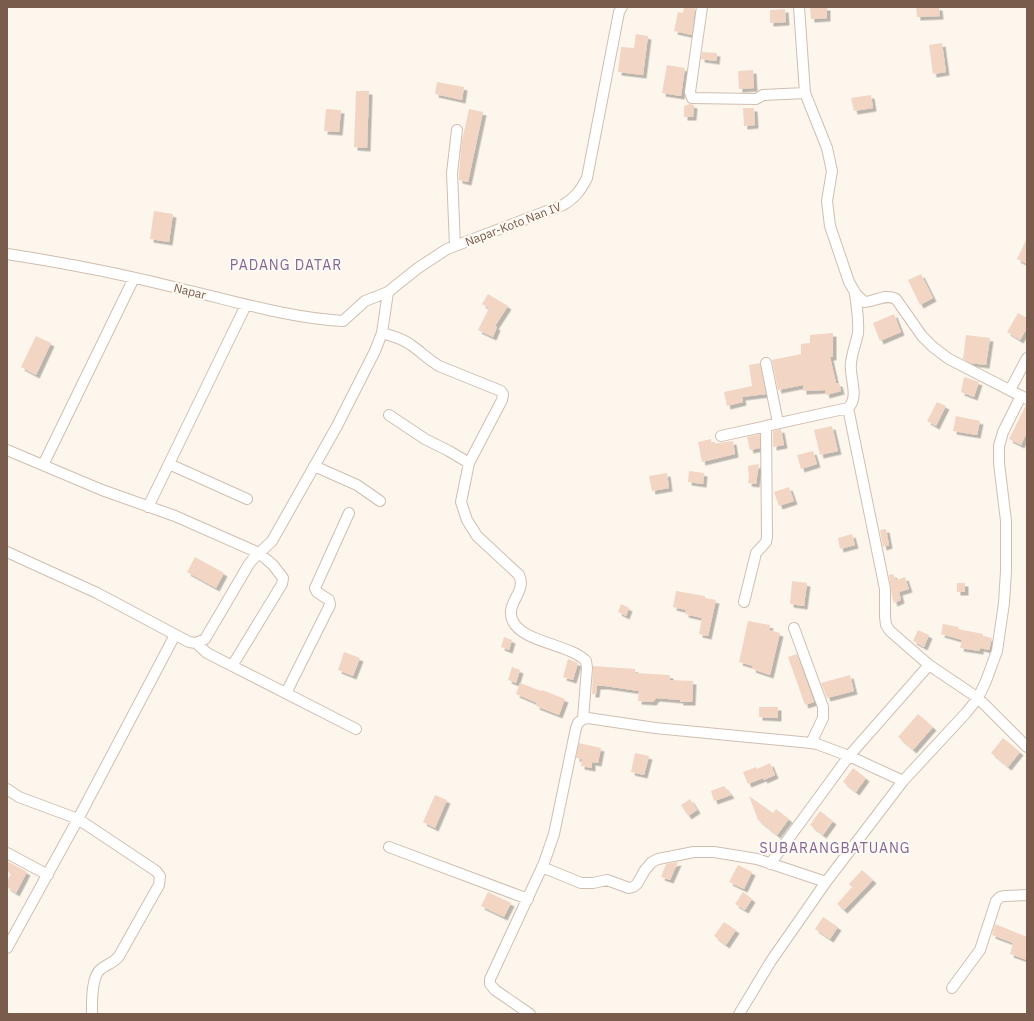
<svg xmlns="http://www.w3.org/2000/svg" width="1034" height="1021" font-family="'IBM Plex Sans',sans-serif">
<style>
.building{fill:#f3d5c3;filter:url(#shadow)}
.lines{fill:none;stroke-linecap:round;stroke-linejoin:round}
.minor-casing{stroke:#d1beb0;stroke-width:12}
.minor{stroke:#fff;stroke-width:10}
.labels{text-anchor:middle;dominant-baseline:central;stroke-width:4;stroke-linejoin:round;paint-order:stroke}
.street-label{font-size:12px;fill:#7a5c4d;stroke:#fffaf3}
.quarter-label{font-size:14px;letter-spacing:1px;fill:#846695;stroke:#fffaf3}
</style>
<defs>
<filter id="shadow"><feDropShadow dx="3.5" dy="3.5" stdDeviation="0" flood-color="#0004"/></filter>
</defs>
<rect width="100%" height="100%" fill="#fdf6ec"/>
<!-- building -->
<path class="building" d="M684,7h11l-3,28 -18,-4 4,-19 5,1z
M810,7h17v11l-16,1z
M916,7h23l1,9 -23,1z
M785,9l1,13 -16,1v-13z
M636,34l12,2 -5,39 -25,-3 3,-25 13,1z
M942,43l4,29 -13,2 -4,-29z
M702,52l15,1 -1,8 -15,-2z
M667,65l18,3 -4,28 -19,-3z
M753,70l1,18 -15,1 -1,-18z
M437,82l27,5 -2,13 -27,-6z
M356,91h13l-2,57 -13,-1z
M871,95l2,13 -19,3 -3,-13z
M690,104l4,1 -1,12h-9v-11z
M743,108h11l1,17 -11,1z
M326,109l15,1 -2,22 -15,-1z
M469,109l14,3 -15,70 -9,-2v-7l3,-32z
M154,211l19,3 -4,28 -19,-3z
M1027,238v26l-10,-5z
M921,274l12,24 -13,7 -12,-25z
M488,294l20,12 -13,20 2,1 -4,10 -15,-7 11,-22 -7,-4z
M1018,313l9,5v10l-7,12 -13,-8z
M894,314l7,18 -21,9 -7,-18z
M833,333v24h-3l6,26h3l2,8 -15,4 -1,-5 -22,1v-6l-25,5 -6,-30 29,-6v-10l9,-1v-8z
M966,335l24,3 -4,27 -16,-2 -7,-4z
M36,336l15,7 -15,32 -15,-8z
M760,363l6,31 -24,3 1,5 -16,4 -3,-14 28,-6 -3,-21z
M964,377l15,5 -5,15 -13,-5z
M937,402l9,4 -10,20 -9,-5z
M1026,405l1,27 -6,13 -12,-6z
M956,416l24,5 -3,14 -24,-4z
M832,426l6,25 -18,4 -6,-25z
M781,429l3,16 -11,2v-16z
M760,434v14l-10,2 -3,-13z
M711,439l1,5 21,-3 2,13 -33,8 -4,-20z
M813,451l4,13 -16,5 -4,-14z
M759,464l-3,20 -8,-1 1,-5 -1,-12z
M689,471l15,2 -1,11 -15,-2z
M667,473l2,15 -17,3 -3,-15z
M789,487l5,14 -15,5 -5,-14z
M886,529l3,16 -6,2 -3,-17z
M852,534l3,11 -15,4 -2,-11z
M195,557l29,16 -8,15 -29,-16z
M893,574l3,6 9,-3 4,12 -10,3 2,8 -7,3 -2,-7 -3,-21z
M792,581l15,2 -3,23 -14,-2z
M957,583h8v9h-8z
M676,591l29,5v2l11,2 -8,36 -9,-2 3,-16 -17,-4 1,-4 -13,-3z
M621,604l8,4 -3,8 -8,-4z
M748,621l22,4 -1,5 11,3 -10,42 -18,-6 1,-3 -14,-4z
M943,624l16,3 -1,2 25,5v2l9,2 -3,12 -9,-2v3l-20,-3 2,-8 -21,-6z
M918,630l11,5 -5,12 -11,-6z
M504,637l8,3 -3,10 -8,-3z
M344,652l16,6 -7,18 -15,-6z
M797,654l17,48 -9,3 -17,-48z
M568,659l10,4 -5,17 -10,-3z
M593,666l42,3v4l35,2v5l23,1 -1,21h-12v-2l-24,-2 -3,4 -15,-1 1,-10 -34,-5h-8l-1,8h-4z
M512,667l8,3 -4,13 -8,-3z
M850,675l4,16 -27,7 -6,-15z
M520,683l21,8 1,-1 23,9 -6,16 -23,-9 1,-3 -21,-9z
M759,707h19v11l-19,-1z
M918,714l15,13 -20,23 -15,-13z
M1003,738l17,14 -12,15 -17,-14z
M579,743l22,5 -3,15 -6,-1v6l-11,-2 1,-7 -6,-1z
M635,753l14,3 -5,19 -13,-3z
M770,763l5,12 -11,5 -1,-2 -15,6 -5,-12 13,-5 1,2z
M853,768l13,10 -10,14 -13,-10z
M724,786l7,9 -17,6 -3,-10z
M435,795l12,5 -12,28 -12,-6z
M749,796l24,17 3,-4 13,10 -12,16 -19,-15z
M690,799l7,11 -9,6 -7,-11z
M820,811l13,10 -10,14 -13,-10z
M7,861l20,11 -11,21 -9,-6v-6l4,-7 -4,-3z
M678,862l-8,18 -9,-3 5,-13z
M738,865l14,7 -8,17 -15,-7z
M862,870l11,10 -29,30 -7,-6 15,-17 -3,-3z
M488,892l23,11 -7,14 -23,-11z
M743,892l9,7 -7,11 -10,-6z
M823,917l15,10 -8,12 -15,-10z
M724,922l12,8 -10,15 -12,-9z
M995,924l32,13v23l-17,-6 3,-11 -21,-8z"/>
<g class="lines">
<!-- minor casing -->
<g class="minor-casing">
<path id="minor" d="M702,7l-12,85 2,6 64,1 7,-4 42,-2
M799,7l6,86 22,55 5,23 -5,30 3,25 19,56 7,12 8,8c10,0 22,-9 32,-3l26,37 11,11 16,12 78,40
M455,246l-3,-73 5,-43
M7,254c60,9 120,21 179,36 52,12 104,28 157,31l22,-20 23,-9 30,-24 29,-19 116,-44c12,-7 18,-15 24,-27l32,-166 3,-5
M382,333c10,3 20,5 29,12 10,7 18,15 28,21l62,25 2,3 -1,6 -33,63
M766,363l12,60
M1010,390l17,-32
M848,408l37,181v28l1,8 4,6 39,34 49,33 49,49
M389,415l36,24 24,12 20,12 -8,39 6,18 10,16 42,39c8,17 -13,27 -7,44 7,23 58,25 74,42l1,7 -4,51
M721,436l127,-28c12,-11 1,-31 3,-45 1,-10 5,-20 7,-30 1,-13 -1,-26 -3,-39
M7,450l95,40 73,26 84,37 14,12 10,13 -1,6 -50,82
M169,464l78,35
M43,465l91,-187
M314,466l43,19 23,16
M148,507l98,-202
M7,552l90,41 92,49 7,1 9,-4 44,-75 5,-6 18,-17 65,-115 38,-75 7,-18 6,-41
M744,602l12,-49 10,-11 1,-5 -1,-111
M794,628l29,79v11l-12,25
M196,643l11,10 149,76
M286,693l44,-88 -1,-5 -12,-8 -2,-4 34,-75
M7,789l12,8 59,22 78,52 4,5 -1,9 -40,71c-5,7 -12,8 -18,13 -10,7 -9,34 -9,45
M389,847l139,52
M7,853l41,22
M770,864l79,-108 80,-91
M542,867l39,16h12l14,-3 22,8 4,-1 4,-3 8,-14 7,-8 6,-3 36,-7h20l43,7 69,23
M7,948l71,-129 97,-184
M952,988l28,-38 16,-49 4,-4 4,-1 23,-1
M530,1014l-35,-24 -5,-6v-5l54,-116 10,-29 22,-106 2,-5 5,-4 5,-1 67,10 156,15 6,1 32,12 54,25
M739,1014l32,-53 55,-79 77,-101 63,-68 12,-15 8,-17 11,-30 7,-48 2,-32v-50l-7,-58v-17l4,-14 18,-36"/>
</g>
<!-- minor -->
<use href="#minor" class="minor"/>
</g>
<g class="labels">
<!-- street labels -->
<g class="street-label">
<text transform="translate(513 224) rotate(-21)">Napar-Koto Nan IV</text>
<text transform="translate(190 291) rotate(14)">Napar</text>
</g>
<!-- quarter labels -->
<g class="quarter-label">
<text x="286" y="265">PADANG DATAR</text>
<text x="835" y="848">SUBARANGBATUANG</text>
</g>
</g>
<!-- border -->
<rect width="1034" height="1021" fill="none" stroke="#7a5c4d" stroke-width="16"/>
</svg>
